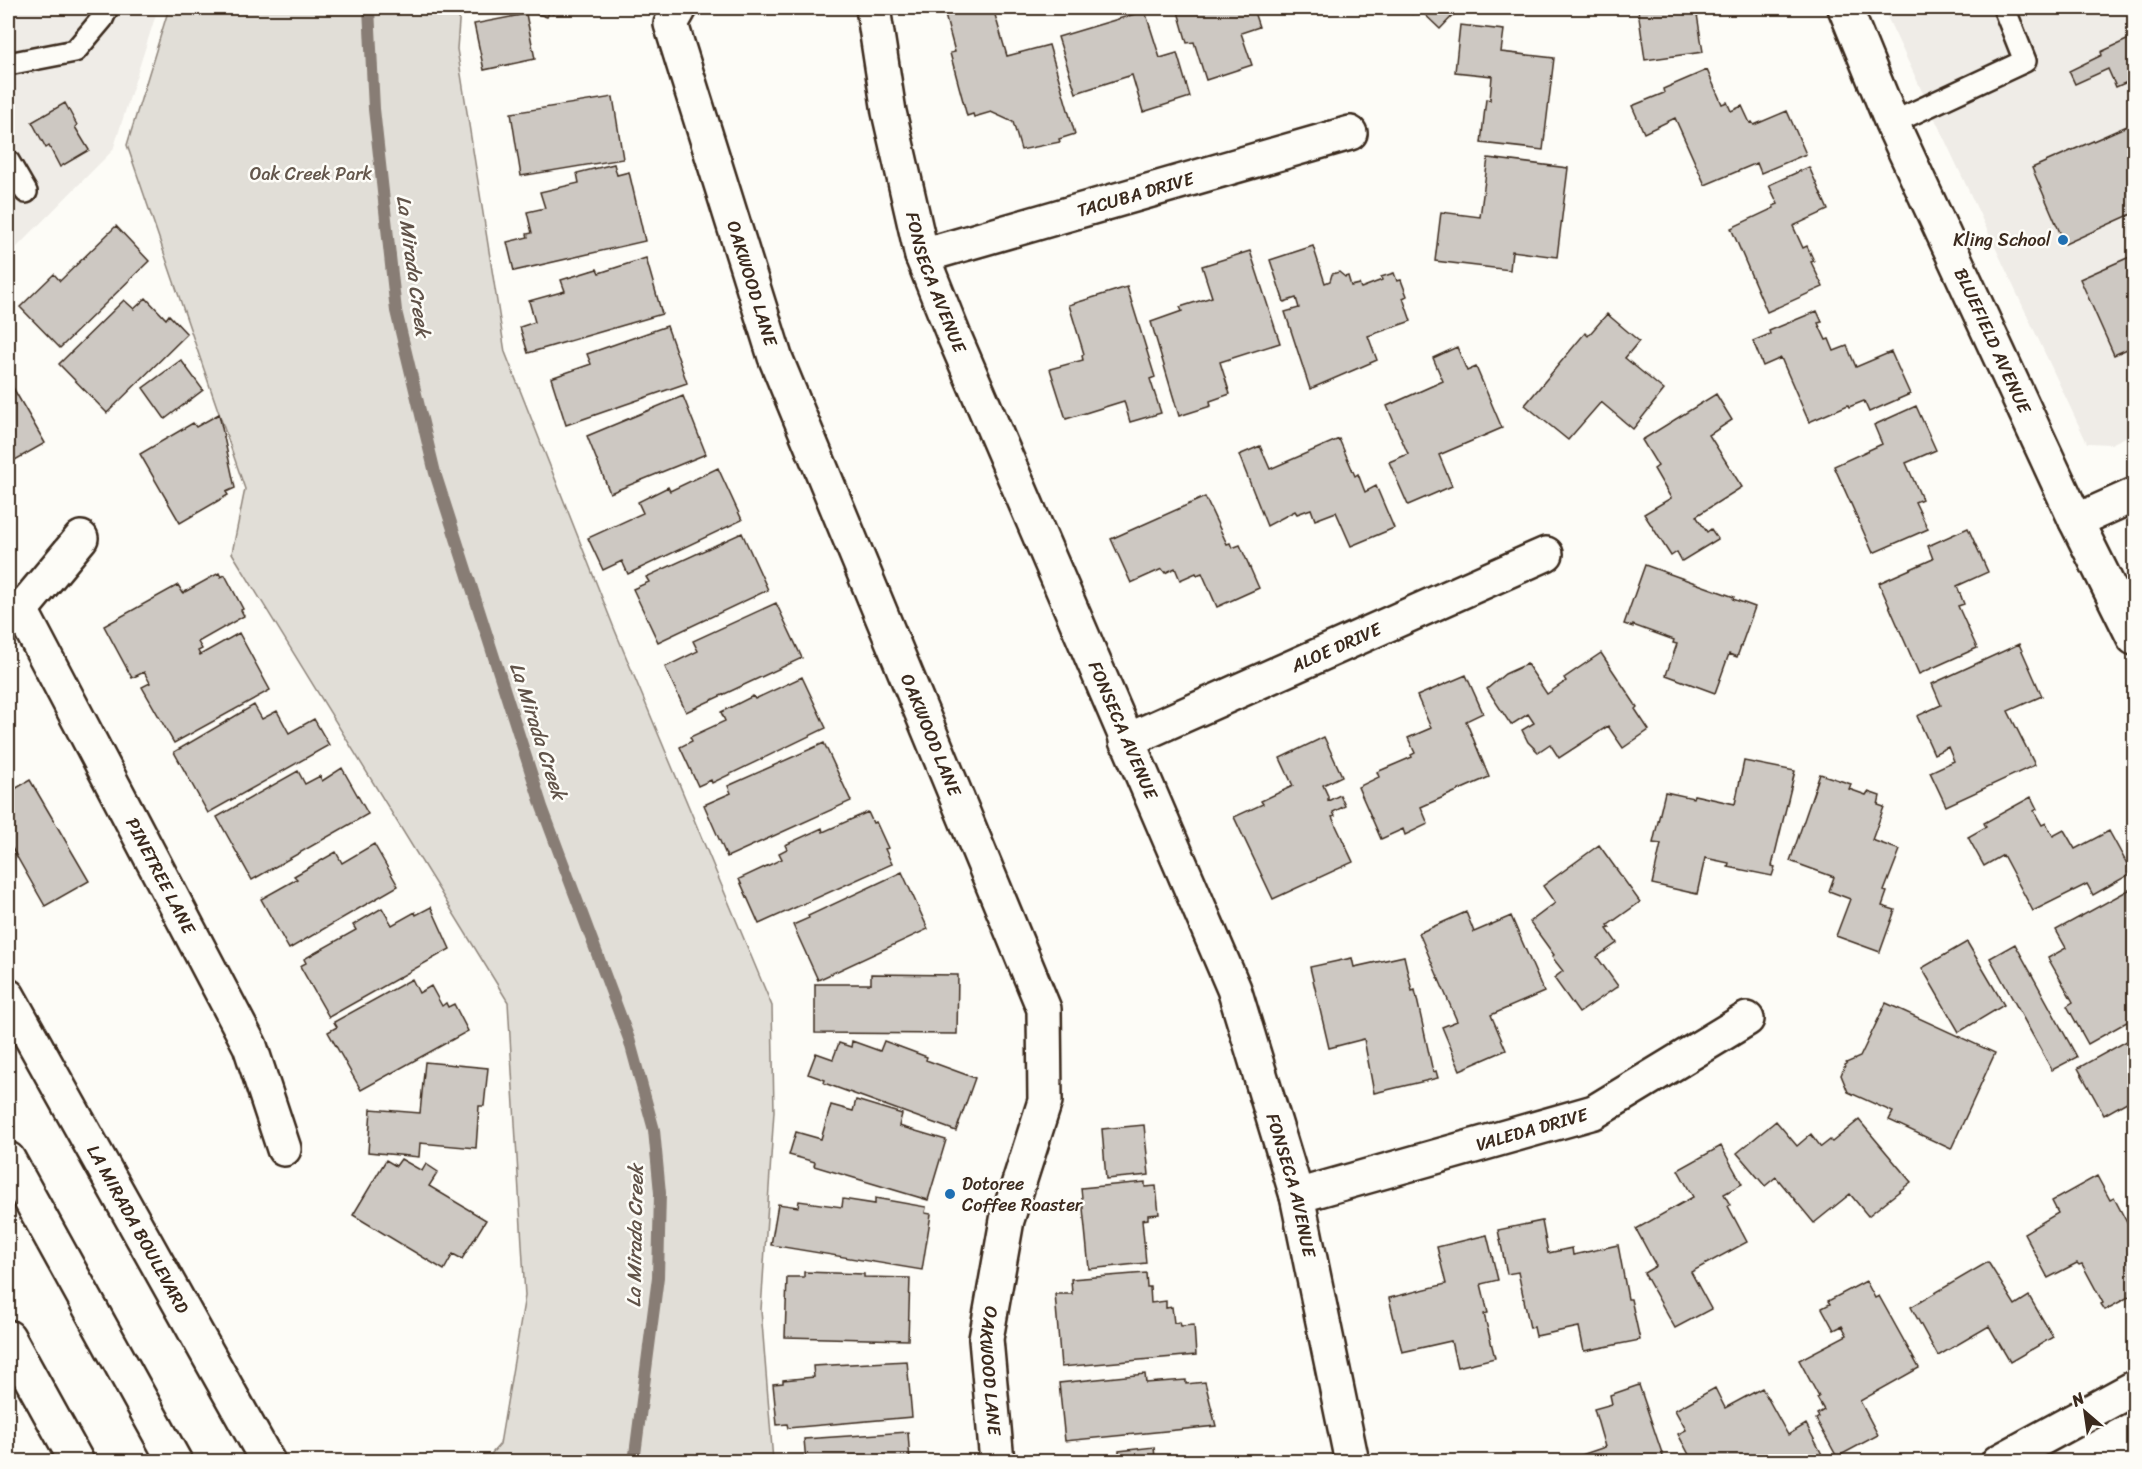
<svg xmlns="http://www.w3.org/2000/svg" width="2142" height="1469" font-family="Sriracha,sans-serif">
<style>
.built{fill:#efece7}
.green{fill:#e1ded7;stroke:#8e847a;stroke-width:1.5}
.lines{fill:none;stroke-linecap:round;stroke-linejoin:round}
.stream{stroke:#887d74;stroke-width:12}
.building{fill:#cdc8c2;stroke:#3b2a1e;stroke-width:1.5}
.service-casing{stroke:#3b2a1e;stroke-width:26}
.minor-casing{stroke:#3b2a1e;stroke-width:38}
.primary-casing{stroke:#3b2a1e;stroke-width:38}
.service{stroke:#fdfcf7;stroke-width:21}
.minor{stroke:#fdfcf7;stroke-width:33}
.primary{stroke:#fdfcf7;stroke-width:33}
.poi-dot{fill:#1f6fb2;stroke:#fdfcf7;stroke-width:2}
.labels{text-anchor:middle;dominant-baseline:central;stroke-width:5;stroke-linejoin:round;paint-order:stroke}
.park-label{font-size:18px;fill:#64574c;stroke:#fdfcf7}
.street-label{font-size:18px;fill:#3b2a1e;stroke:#fdfcf7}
.poi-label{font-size:18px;fill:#3b2a1e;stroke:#fdfcf7;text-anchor:end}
.water-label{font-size:20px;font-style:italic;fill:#615349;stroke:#fdfcf7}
</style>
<rect width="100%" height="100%" fill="#fdfcf7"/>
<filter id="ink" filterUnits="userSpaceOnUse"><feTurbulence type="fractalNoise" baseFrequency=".0167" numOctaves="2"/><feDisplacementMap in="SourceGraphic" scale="12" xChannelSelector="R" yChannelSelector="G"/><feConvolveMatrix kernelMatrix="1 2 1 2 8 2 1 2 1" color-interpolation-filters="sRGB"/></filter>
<g filter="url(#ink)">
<!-- built -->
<path class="built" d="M8,8h150l-45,142 -105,106z
M1883,8h251v425l-23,11 -24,-1z"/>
<!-- green -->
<path class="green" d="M169,8h291l-3,41 48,303 109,276 158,378 2,105 -13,199 12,151h-288l15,-17 25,-148 -17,-294 -276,-449 13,-64 -118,-344z"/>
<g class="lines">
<!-- stream -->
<path class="stream" d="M369,8l5,101 22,202 39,162 107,334 87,232 25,91 6,63 -2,84 -24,185"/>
</g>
<!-- building -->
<path class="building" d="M521,8h34l-2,6 -4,-1 -2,4z
M949,8h44l14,48 42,-11 26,89 -16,5 1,3 -39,8 -8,-28 -22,-10 -17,5 -1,-3 -6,2 -17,-63 5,-1 -10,-37 5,-2z
M1177,8h88l-11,4 5,15 -18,6 11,32 -46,15 -12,-38 -7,1z
M1405,8h55l-20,21 -22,-21 -6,6z
M1610,8h86l7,44 -58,8 -7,-50 -27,3z
M1145,11l15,47 17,-5 13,44 -47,15 -11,-37 -56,18 -18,-56z
M526,14l9,45 -51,11 -10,-46z
M1460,25l44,5 -3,22 53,6 -11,92 -62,-7 5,-44 4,1 2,-24 -37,-4z
M2131,38l3,7v34l-18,8 -8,-18 -33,15 -6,-13 33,-16 -1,-3z
M1707,70l15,34 5,-2 4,9 11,-5 8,17 2,-1 2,3 33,-14 19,43 -45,19 -4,-10 -52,22 -30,-67 -31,15 -12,-27 32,-13 -1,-4z
M613,97l10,62 -102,17 -10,-63z
M65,103l12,22 -2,2 14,23 -29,17 -11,-21 -3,2 -14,-26z
M2134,123v90l-69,31 -33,-76z
M1488,158l80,10 -11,89 -45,-6 -2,19 -75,-9 6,-49 39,5z
M614,164l3,11 12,-3 16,69 -131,30 -7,-29 21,-5 -1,-3 5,-1 -5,-21 18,-4 -5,-16 39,-9 -2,-10z
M1809,167l19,43 -35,16 10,22 4,-2 7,15 -3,1 12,25 -56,25 -36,-84 43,-20 -1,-2 5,-2 -9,-19z
M116,226l33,35 -89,87 -40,-41 34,-33 6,7z
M1313,246l12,37 5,-2 2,-7 7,-2 6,5 3,-1 3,10 8,-2 2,4 21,-8 -1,-3 13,-4 3,8 4,-1 6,16 -4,2 8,23 -43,15 9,24 -67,29 -25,-77 14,-4 -3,-10 -12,4 -14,-42z
M1250,251l30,92 -60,19 10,32 -20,7 1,5 -32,10 -28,-94 31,-11 -2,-4 32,-10 -10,-31z
M2134,255v91l-20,9 -34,-76z
M646,258l16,56 -134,39 -8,-26 15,-5 -6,-21 36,-10 -4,-11 36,-11 2,4z
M1127,287l28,90 -5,2 11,34 -31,9 -6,-21 -58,18 -16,-50 33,-9 -1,-4 2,-2 -15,-49z
M146,298l20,21 3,-4 18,19 -80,79 -48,-49 65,-64 10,9z
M1817,311l5,11 -4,1 8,17 3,-1 5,12 13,-5 9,21 35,-15 19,42 -41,18 -5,-11 -15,6 -1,-2 -39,17 -28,-64 -18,8 -10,-25 17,-7 -1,-3z
M1607,314l32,27 -14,17 39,32 -31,39 -32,-27 -33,38 -43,-35 60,-72 3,3z
M667,326l20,57 -121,42 -15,-47 40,-14 -4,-10z
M1457,347l10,24 9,-4 26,61 -63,27 13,31 -44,19 -19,-43 19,-8 -21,-48 56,-25 -10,-23z
M181,360l22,30 -38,29 -22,-31z
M8,379l37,64 -37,21z
M1716,394l16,26 -23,15 33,52 -46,29 11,16 4,-3 7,10 -36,22 -5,-9 -6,4 -27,-42 27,-16 -17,-29 4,-3 -16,-26z
M683,396l23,58 -96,39 -23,-57z
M1916,406l20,44 -30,13 16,36 -7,3 13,27 -55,24 -39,-87 48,-22 -8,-19z
M219,414l16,74 -9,4 2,3 -48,28 -40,-69 53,-31 3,4z
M1339,439l16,37 3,-2 7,18 11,-6 18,42 -43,18 -15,-34 -21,8 -4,-11 -14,5 -2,-3 -28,15 -28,-71 21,-9 10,23z
M718,468l24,52 -114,54 -6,-13 -19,9 -15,-32 55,-25 -5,-11 30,-15 2,4z
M1205,497l22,47 3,-1 2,5 8,-3 19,43 -42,19 -15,-34 -5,2 -1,-2 -16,7 -5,-12 -10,5 -3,-4 -31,14 -20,-44z
M1968,528l20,44 -31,14 7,18 -6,2 19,42 -58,26 -40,-91 54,-24 -5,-13z
M742,533l26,57 -110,52 -25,-53 16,-7 -3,-5z
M1645,565l89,32 -1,2 22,8 -18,50 -8,-3 -14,39 -49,-18 11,-31 -4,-1 1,-3 -41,-15v2l-9,-3z
M219,573l2,4 4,-2 18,34 -2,1 3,6 -46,26 4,7 -4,2 2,4 39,-22 31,57 -96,53 -32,-56 8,-4 -6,-11 -12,6 -28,-52 74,-41 5,8z
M776,603l26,55 -116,54 -21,-45 33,-16 -5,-10z
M2019,644l23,52 -34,15 27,54 -89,41 -16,-34 24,-11 -6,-14 -14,7 -17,-38 24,-11 -9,-21z
M1601,653l36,54 -2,2 14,21 -26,18 -15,-22 -49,32 -9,-14 -12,8 -10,-10 -6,-12 12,-7 -6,-9 -17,11 -24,-36 18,-15 22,-10 20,30 19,-13 -2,-3z
M1466,675l17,38 -17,8 23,56 -68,30 7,17 -23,11 -2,-6 -22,10 -23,-52 21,-10 -2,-5 35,-15 -1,-2 4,-2 -7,-15 23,-10 -14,-32z
M802,677l24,51 -114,55 -1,-3 -13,6 -18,-39 12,-6 -2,-4 35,-16 -4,-9 32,-16 2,3z
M254,705l8,14 15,-8 12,22 25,-14 15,26 -121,68 -34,-61z
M1324,737l18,39 -19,9 5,11v5l12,-6 5,11 -12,6 2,4 -3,1 21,45 -80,37 -39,-82 29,-13 -2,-3 32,-15 -13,-28z
M824,743l27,58 -124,56 -23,-52 27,-12 -3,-7z
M1744,761l51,10 -23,95 3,1 -3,9 -44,-9 1,-4 -24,-5 -8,36 -45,-10 9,-40 -8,-1 12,-51 28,6 1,-3 41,9z
M342,768l26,46 -116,66 -35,-63 81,-46 7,13 15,-8 2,5z
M1820,774l31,10 -2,5 17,6 2,-3 12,4 -2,9 6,2 -12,33 28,10 -16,41 3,1 -5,14 13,4 -15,42 -44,-16 14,-37 -21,-8 5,-14 -44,-16z
M30,780l59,101 -44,25 -37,-65v-48z
M2031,797l6,12 -3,2 8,14 4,-2 7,13 11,-6 11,19 34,-18 23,42 -39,22 -6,-11 -54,27 -30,-56 -19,11 -16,-29 18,-10 -2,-4z
M868,812l5,11 3,-1 12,26 -3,1 7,15 -133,60 -20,-45 43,-20 -3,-6 8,-4 -2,-4 37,-17 1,4z
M374,844l24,42 -109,63 -28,-50 36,-20 -3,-3 42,-24 6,11z
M1599,845l41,57 -32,23 2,3 -3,1 10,14 -20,14 21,29 -39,27 -25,-35 9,-7 -11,-14 2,-2 -24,-33 25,-19 -12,-17z
M902,872l26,57 -110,51 -25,-55 16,-7 -1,-2z
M2134,887v131l-46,26 -21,-38 6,-4 -25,-44 18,-10 -10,-18z
M431,907l19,42 -121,68 -29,-51 6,-3 -2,-4 52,-29 -3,-5 29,-17 10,17 23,-13 1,3z
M1466,912l8,20 37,-16 33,76 -53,23 15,35 -46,20 -18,-43 15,-6 -38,-88z
M1967,942l37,63 -45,27 -37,-64z
M2015,944l62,113 -25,13 -62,-112z
M1404,956l8,35 3,-1 18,82 3,-1 2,7 -64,15 -10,-54 -35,9 -19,-81 42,-9 2,9z
M871,974l87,1 -1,59 -142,-1v-49h56z
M412,979l7,14 12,-7 11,20 4,-3 2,4 6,-3 14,27 -107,59 -33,-58 9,-5 -3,-5z
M1886,1003l109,50 -44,96 -62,-29 4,-8 -45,-20 -7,-17 5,-12 14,-6z
M2134,1037v61l-30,17 -26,-47z
M852,1041l28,10 4,-10 43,16 -1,3 49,18 -19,53 -132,-48 1,-3 -17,-6 8,-21 17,6 6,-16 12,4z
M425,1062l63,6 -4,38h-5l-3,42 -56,-5 -1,14 -51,-5 3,-43 49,4z
M856,1100l46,14 -3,12 47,14 -18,60 -114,-34 1,-4 -26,-7 7,-23 25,7 10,-34 22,6z
M1859,1120l52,62 -43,34 -18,-22 -36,29 -38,-46 -11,9 -28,-33 39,-32 21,25 14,-12 10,13 9,-7 2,2z
M1144,1125l5,50 -43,4 -4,-50z
M1721,1146l21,38 -18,10 6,11 -2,1 19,36 -56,30 20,37 -36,19 -31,-55 12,-7 -20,-37 57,-32 -15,-27z
M401,1159l21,12 4,-7 12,8 -9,14 57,34 -24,39 -9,-5 -9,16 -91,-55 33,-55 10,6z
M2097,1176l13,24 4,-2 20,38v58l-29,16 -4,-6 2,-1 -21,-39 -3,1 -2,-2 -29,15 -24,-45 34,-20 -6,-12z
M1145,1182v5l11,-1 3,28 -11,1v4l-6,1 4,43 -57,6 -8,-81z
M875,1198l51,9 -1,6 6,1 -9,56 -151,-25 7,-41 20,3 1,-6 43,6 1,-8 32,5z
M1542,1221l6,32 24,-5 1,7 45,-10 10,54h3l9,41 -56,11 -5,-24 -43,9 -2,-9 -4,1 -12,-56 -11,2 -9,-44z
M1487,1235l11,45 -17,4 7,29 -4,1 11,44 -38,9 -6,-26 -49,11 -13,-54 57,-14 -9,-37z
M1988,1262l27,43 14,-9 24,41 -43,25 -21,-36 -51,30 -27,-49z
M804,1272l60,2v3l46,1 -2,62 -123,-3 2,-60h17z
M1146,1273l1,14h3l1,16 15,-2v7l6,-1 2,16 6,-1 1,4 13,-1 2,30 -135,12 -6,-73h17l-1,-15z
M1866,1281l9,17 4,-2 40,72 -59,33 18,34 -41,22 -21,-38 3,-2 -2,-3 7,-4 -7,-12 2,-1 -20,-37 48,-25 -5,-9 -8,4 -12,-22 8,-4 -2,-3z
M907,1361l5,56 -124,11 -1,-4 -10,1 -4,-41 10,-1v-3l31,-3 -1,-11z
M1145,1374l1,9 40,-3v4l19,-2 11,44 -151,15 -6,-58z
M1639,1385l26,77h-104l44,-15 -11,-38 18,-5 -2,-9z
M1715,1388l10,20 37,-20 26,47 18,-11 20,38h-54l-1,-3 -4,3h-74l-15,-28 8,-4 -11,-20z
M908,1432l2,30h-104l-2,-23z
M1154,1447l1,11 38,-4 1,8h-128v-3l53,-5v-3z"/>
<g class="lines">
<!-- service casing -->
<g class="service-casing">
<path id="service" d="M8,64l67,-13 27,-32 5,-11
M1892,123l133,-62 -21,-53
M8,161l18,31"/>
</g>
<!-- minor casing -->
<g class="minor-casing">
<g id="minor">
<path id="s1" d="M680,8l-9,16 104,333 269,652 1,92 -38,119 -21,119 11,123"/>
<path id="s2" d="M873,8l16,104 33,144 32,80 280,653 63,207 55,266"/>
<path id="s3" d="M1845,8l47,115 184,398 58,117"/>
<path id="s4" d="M922,256l428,-123"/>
<path d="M2076,521l58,-26"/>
<path id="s5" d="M21,610l229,436 34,103"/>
<path d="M8,618l13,-8 60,-72"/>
<path id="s6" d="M1126,741l420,-187"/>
<path id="s7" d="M1297,1196l297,-84 153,-93"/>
<path d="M8,1337l69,125"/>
<path d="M1998,1462l136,-74"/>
</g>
</g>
<!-- primary casing -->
<g class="primary-casing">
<g id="primary">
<path id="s8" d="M8,996l260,466"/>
<path d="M8,1159l167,303"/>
</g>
</g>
<!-- service -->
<use href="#service" class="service"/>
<!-- minor -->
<use href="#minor" class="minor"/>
<!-- primary -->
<use href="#primary" class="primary"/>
</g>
</g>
<!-- markers -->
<g class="poi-dot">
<circle cx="2063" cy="240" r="6"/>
<circle cx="950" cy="1194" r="6"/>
</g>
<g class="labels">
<!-- park labels -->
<g class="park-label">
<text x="311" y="174">Oak Creek Park</text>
</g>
<!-- street labels -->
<g class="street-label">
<text stroke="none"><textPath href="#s4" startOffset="222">TACUBA DRIVE</textPath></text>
<text stroke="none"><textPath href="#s2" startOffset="282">FONSECA AVENUE</textPath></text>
<text stroke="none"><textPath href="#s1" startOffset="290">OAKWOOD LANE</textPath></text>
<text stroke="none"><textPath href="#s3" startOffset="364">BLUEFIELD AVENUE</textPath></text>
<text stroke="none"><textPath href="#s6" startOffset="230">ALOE DRIVE</textPath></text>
<text stroke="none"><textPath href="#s2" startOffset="768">FONSECA AVENUE</textPath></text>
<text stroke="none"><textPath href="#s1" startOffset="776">OAKWOOD LANE</textPath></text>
<text stroke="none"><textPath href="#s5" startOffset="300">PINETREE LANE</textPath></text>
<text stroke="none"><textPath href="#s7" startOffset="244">VALEDA DRIVE</textPath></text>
<text stroke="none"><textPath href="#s2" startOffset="1254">FONSECA AVENUE</textPath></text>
<text stroke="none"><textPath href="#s8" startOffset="267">LA MIRADA BOULEVARD</textPath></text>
<text stroke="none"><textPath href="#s1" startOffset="1442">OAKWOOD LANE</textPath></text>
</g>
<!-- poi labels -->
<g class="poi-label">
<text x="2051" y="240">Kling School</text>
<text x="962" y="1184" text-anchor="start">Dotoree<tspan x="962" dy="21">Coffee Roaster</tspan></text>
</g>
<!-- water labels -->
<g class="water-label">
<text transform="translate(413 266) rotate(82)">La Mirada Creek</text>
<text transform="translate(538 731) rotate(72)">La Mirada Creek</text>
<text transform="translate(635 1236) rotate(-89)">La Mirada Creek</text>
</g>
</g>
<!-- margin -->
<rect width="2142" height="1469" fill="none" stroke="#fdfcf7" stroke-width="30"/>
<rect x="15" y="15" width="2112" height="1439" fill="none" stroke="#3b2a1e" stroke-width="2" filter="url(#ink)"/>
<!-- north arrow -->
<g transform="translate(2085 1412) rotate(331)" stroke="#fdfcf7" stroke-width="4.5" paint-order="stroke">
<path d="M0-4.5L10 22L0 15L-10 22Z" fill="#3b2a1e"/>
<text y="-9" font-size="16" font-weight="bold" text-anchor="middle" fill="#3b2a1e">N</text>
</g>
</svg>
